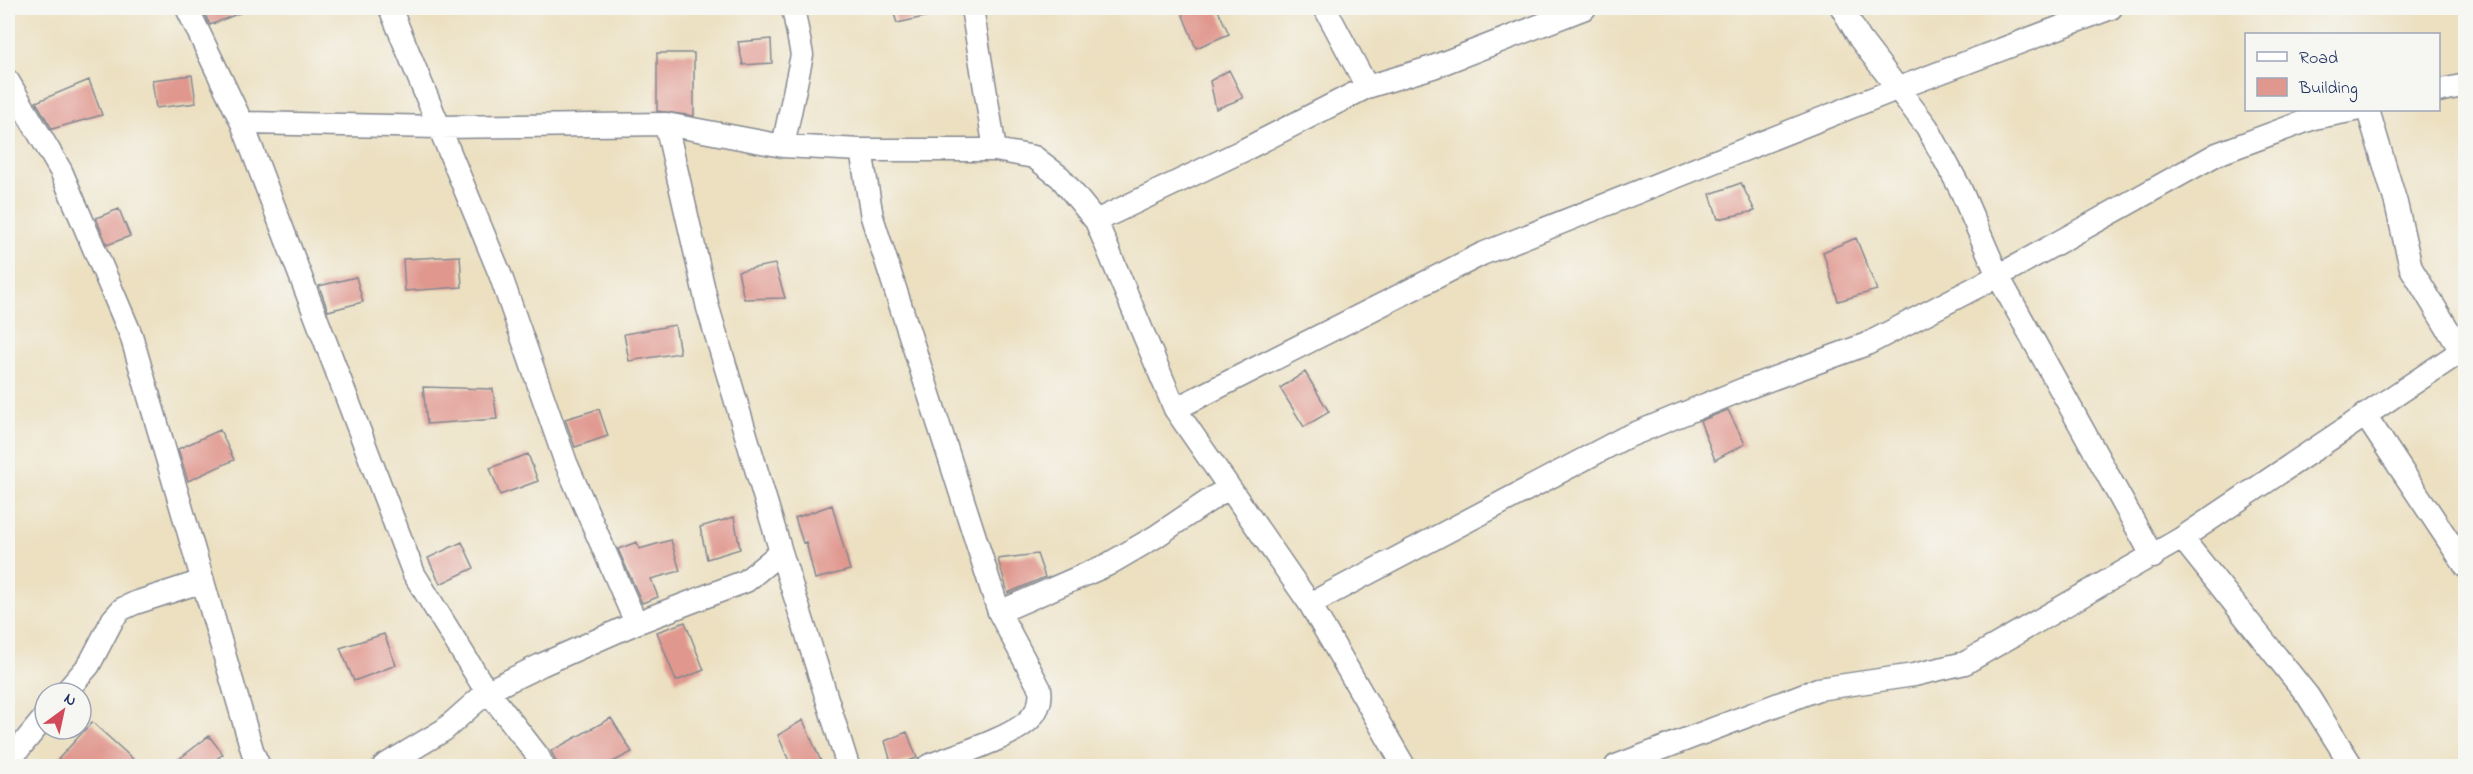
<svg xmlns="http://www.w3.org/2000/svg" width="2473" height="774" font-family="'Indie Flower',sans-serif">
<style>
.building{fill:#e0978e}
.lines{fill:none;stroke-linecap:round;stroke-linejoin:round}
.minor-casing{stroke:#848890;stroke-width:25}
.minor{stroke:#fff;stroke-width:22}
</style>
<rect width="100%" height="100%" fill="#f6f6f2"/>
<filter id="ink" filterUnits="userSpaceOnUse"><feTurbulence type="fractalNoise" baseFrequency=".0167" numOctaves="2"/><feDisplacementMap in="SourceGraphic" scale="12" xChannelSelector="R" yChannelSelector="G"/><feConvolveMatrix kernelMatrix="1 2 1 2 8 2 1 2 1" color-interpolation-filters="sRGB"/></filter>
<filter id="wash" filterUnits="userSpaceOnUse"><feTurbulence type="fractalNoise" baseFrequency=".008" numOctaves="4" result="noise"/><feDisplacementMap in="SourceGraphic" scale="24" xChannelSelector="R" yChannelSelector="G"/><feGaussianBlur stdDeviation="1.35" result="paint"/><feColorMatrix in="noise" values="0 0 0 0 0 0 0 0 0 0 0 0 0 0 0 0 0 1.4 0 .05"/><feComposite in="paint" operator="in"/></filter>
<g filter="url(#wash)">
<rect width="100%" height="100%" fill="#ece0c1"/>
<g id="blocks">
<!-- building -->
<path class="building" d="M202,8h50l-42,17z
M892,8h45l1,6 -41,9z
M1180,8h37l12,26 -33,14z
M771,39l1,24 -29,2 -5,-23z
M657,53h37v63l-37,-5z
M1229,70l14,28 -27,11 -6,-28z
M192,75l4,28 -40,5 -4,-28z
M89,80l13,35 -50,14 -16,-27z
M1741,183l14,28 -37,8 -8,-25z
M119,209l11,27 -23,9 -11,-27z
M1856,238l21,52 -39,11 -15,-49z
M460,256l2,31 -57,4 -2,-32z
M775,264l10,34 -41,1 -6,-28z
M356,277l7,25 -35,9 -9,-25z
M675,325l5,28 -51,8 -5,-27z
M1305,372l24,40 -25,15 -24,-39z
M423,387l70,2 4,30 -70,5z
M599,409l9,27 -33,11 -10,-28z
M1728,410l17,34 -30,16 -15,-39z
M220,430l14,30 -46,21 -10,-32z
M528,454l10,27 -38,14 -10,-27z
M832,505l18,65 -35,9 -9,-37 -3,1 -8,-25z
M734,517l6,32 -33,10 -7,-32z
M671,540l9,31 -29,8 7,18 -16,6 -24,-54 19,-7 2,7z
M462,542l12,26 -34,16 -12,-26z
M1037,554l8,23 -37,16 -10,-34z
M685,622l19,48 -28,11 -19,-49z
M384,634l12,31 -42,16 -14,-33z
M611,718l21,34 -27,14h-47l-7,-15z
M803,720l20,46h-32l-13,-31z
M92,722l41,37 -7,7h-74z
M907,732l10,26 -25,8 -7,-25z
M209,736l14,18 -16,12h-37z"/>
</g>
</g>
<g filter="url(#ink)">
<use href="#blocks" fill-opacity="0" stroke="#848890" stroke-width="1.5"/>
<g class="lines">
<!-- minor casing -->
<g class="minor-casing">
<path id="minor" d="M187,8l55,115 172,451 66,107 58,75 5,10
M390,8l110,266 66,189 70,160
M972,8l23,142
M1325,8l42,79
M1842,8l18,31 67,88 33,61 38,88 155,281
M8,81l53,90 70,164 122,418 6,13
M2438,91l28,-6
M2368,110l28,93 15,65 50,83
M242,123l197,4 227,-3 117,22 78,4h134l39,7 26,20 36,44 79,188 135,195 94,162
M666,124l42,184 73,244 67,214
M783,146l19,-91 -9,-47
M861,150l11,67 127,395 41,77c2,11 -2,21 -10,30 -18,19 -75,36 -102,47
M1096,221l148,-71 123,-63 66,-20 152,-59
M1175,409l307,-155 417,-166 212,-80
M2365,415l101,152
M2182,538l126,158 44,70
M1310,604l314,-166 120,-49 123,-45 131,-68 219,-122 97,-36 41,-8
M999,612l108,-47 48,-28 74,-50
M65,693l24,-28 24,-46 9,-10 13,-6 68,-22
M8,762l37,-45
M384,766l60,-36 44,-39 53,-26 95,-42 110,-42 35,-29
M1616,766l202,-77 96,-14 51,-12 217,-125 284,-190"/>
</g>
<!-- minor -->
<use href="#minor" class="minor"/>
</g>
</g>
<!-- margin -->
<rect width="2473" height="774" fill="none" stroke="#f6f6f2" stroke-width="30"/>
<!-- legend -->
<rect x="2245" y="33" width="195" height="78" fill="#f6f6f2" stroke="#9ea6b7" stroke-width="1.5"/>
<rect x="2257" y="52" width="30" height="9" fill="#ffffff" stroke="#9ea6b7" stroke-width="1.5"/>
<text x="2299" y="63" font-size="18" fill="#1b2f5e">Road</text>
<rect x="2257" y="78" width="30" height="18" fill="#e0978e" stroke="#9ea6b7" stroke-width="1.5"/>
<text x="2299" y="93" font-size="18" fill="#1b2f5e">Building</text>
<!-- north arrow -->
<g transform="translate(63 711) rotate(33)"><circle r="28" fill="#f6f6f2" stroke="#9ea6b7" stroke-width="1.5"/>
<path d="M0-4.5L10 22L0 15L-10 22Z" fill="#d1495b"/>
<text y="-9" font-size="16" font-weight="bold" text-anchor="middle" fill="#1b2f5e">N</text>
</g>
</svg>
